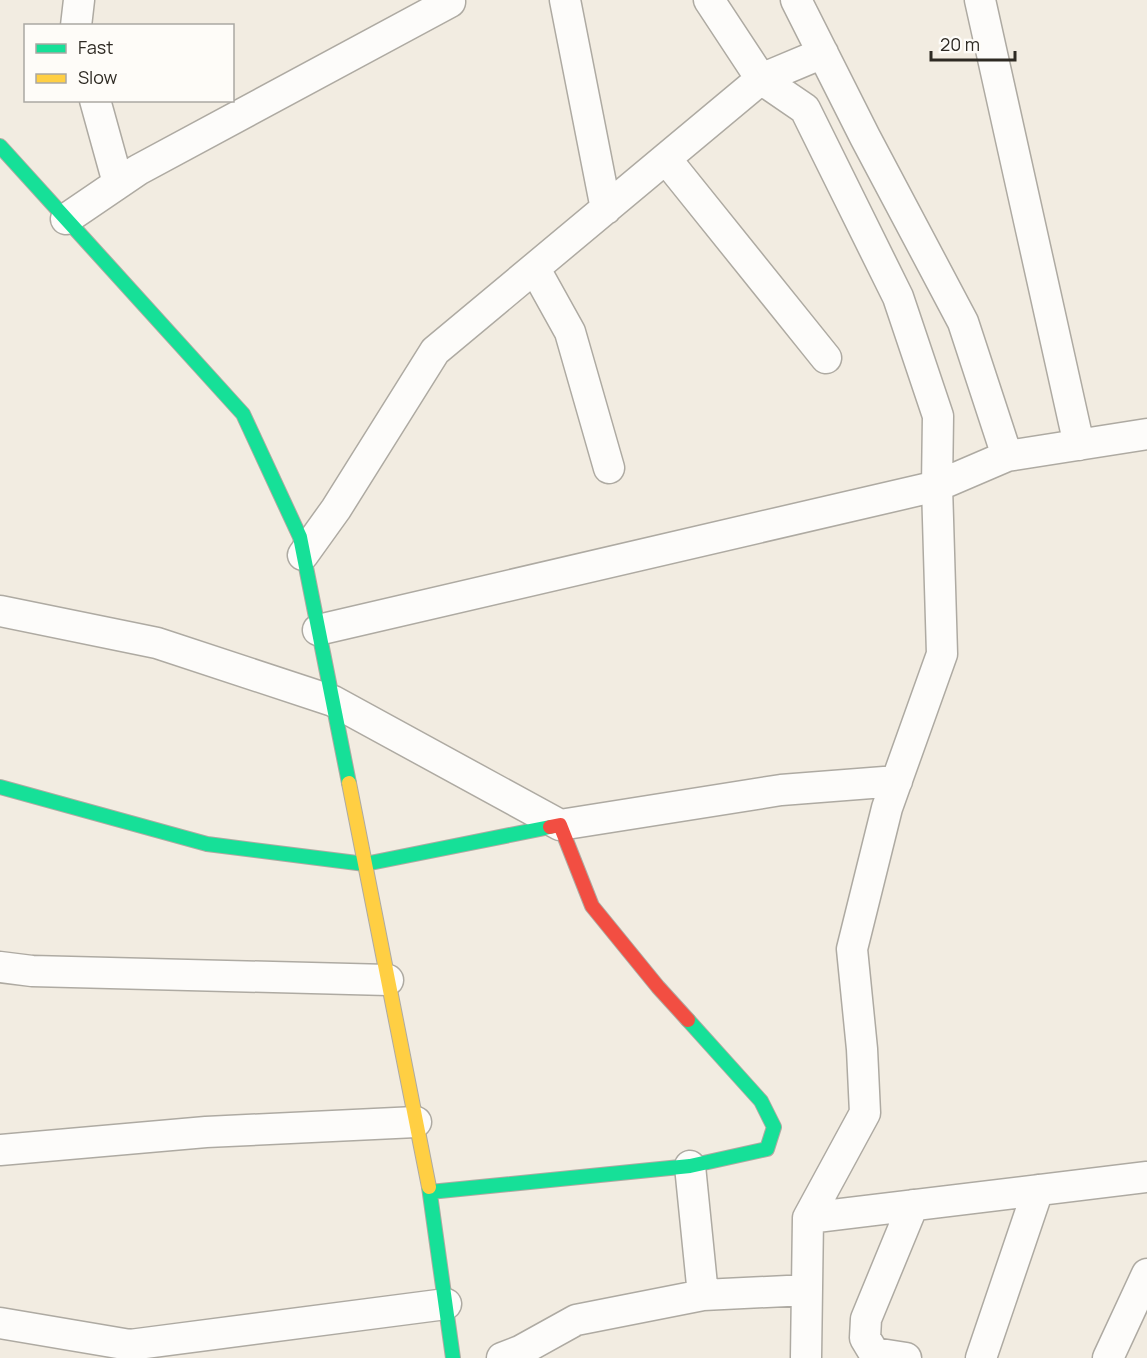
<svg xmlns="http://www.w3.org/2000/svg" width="1147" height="1358" font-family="Manrope,sans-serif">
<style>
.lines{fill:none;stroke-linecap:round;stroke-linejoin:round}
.street-casing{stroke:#aeaaa2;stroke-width:33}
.fast-casing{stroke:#aeaaa2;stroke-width:16}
.slow-casing{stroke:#aeaaa2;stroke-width:16}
.jam-casing{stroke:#aeaaa2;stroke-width:16}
.street{stroke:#fdfcfa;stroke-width:30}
.fast{stroke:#16e098;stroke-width:14}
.slow{stroke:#ffcf43;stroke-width:14}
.jam{stroke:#f24e42;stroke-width:14}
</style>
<rect width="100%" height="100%" fill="#f2ece1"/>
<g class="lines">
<!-- street casing -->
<g class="street-casing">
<path id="street" d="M565,0l41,209
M796,0l69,137 98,185 44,134 140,-22
M980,0l99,445
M76,26l3,-26
M761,79l44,30 93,188 40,119 -1,70 5,168 -55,154 -35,141 10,100 3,64 -57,105
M761,79l62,-26
M95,100l23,83
M666,159l160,199
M66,219l72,-49 312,-168 -2,-2
M535,269l35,63 39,136
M303,555l33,-46 99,-158 326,-272 -52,-79
M0,611l157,32 176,58 227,124 221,-35 116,-9
M318,630l619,-144 70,-30
M0,967l32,4 356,9
M0,1150l206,-18 210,-10
M690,1166l13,129
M0,1323l130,22 316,-41
M502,1358l18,-7 56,-31 127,-25 104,-5
M806,1358l2,-140 339,-41
M906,1358l-32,-5 -9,-15 1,-19 47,-114
M981,1358l57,-168
M1108,1358l39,-84"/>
</g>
<!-- fast casing -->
<g class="fast-casing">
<path id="fast" d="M0,146l243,268 57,123 49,246
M0,787l207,57 158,20 185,-37
M429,1187l24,171
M430,1192l260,-26 77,-17 7,-22 -13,-26 -73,-81"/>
</g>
<!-- slow casing -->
<g class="slow-casing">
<path id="slow" d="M349,783l80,404"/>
</g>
<!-- jam casing -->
<g class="jam-casing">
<path id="jam" d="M550,827l10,-2 32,81 66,81 30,33"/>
</g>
<!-- street -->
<use href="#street" class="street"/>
<!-- fast -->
<use href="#fast" class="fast"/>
<!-- slow -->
<use href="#slow" class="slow"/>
<!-- jam -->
<use href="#jam" class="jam"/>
</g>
<!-- legend -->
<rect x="24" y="24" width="210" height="78" fill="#fefcf8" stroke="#aba8a3" stroke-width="1.5"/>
<rect x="36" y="44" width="30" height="9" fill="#16e098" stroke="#aba8a3" stroke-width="1.5"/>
<text x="78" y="54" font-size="18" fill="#2e2a23">Fast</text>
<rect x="36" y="74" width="30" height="9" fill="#ffcf43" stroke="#aba8a3" stroke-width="1.5"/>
<text x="78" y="84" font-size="18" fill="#2e2a23">Slow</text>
<!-- scale -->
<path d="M931 51v9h84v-9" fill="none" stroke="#2e2a23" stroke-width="3"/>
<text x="940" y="51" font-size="18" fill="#2e2a23" stroke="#fefcf8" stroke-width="4.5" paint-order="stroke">20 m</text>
</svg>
